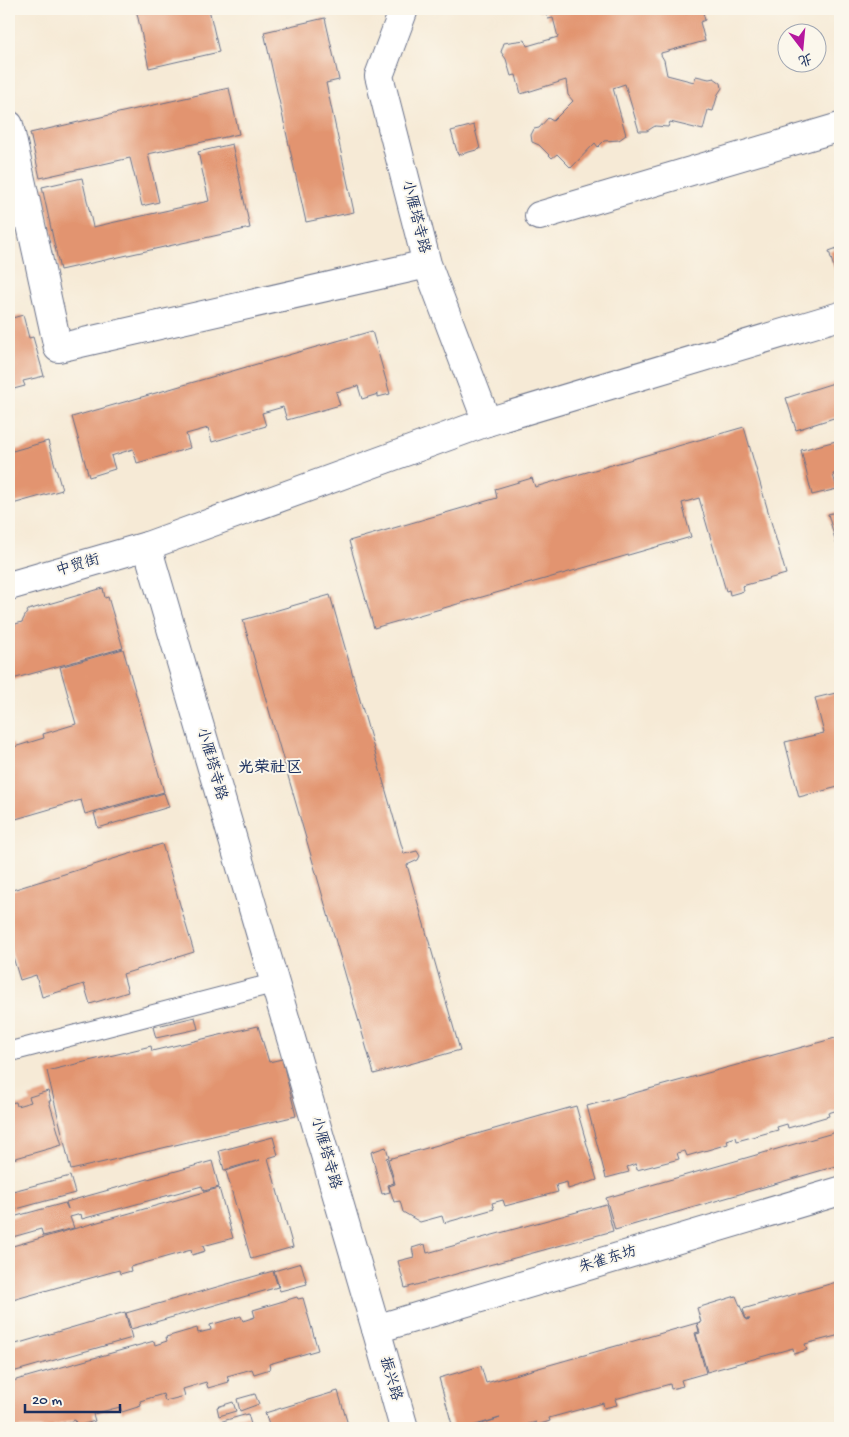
<svg xmlns="http://www.w3.org/2000/svg" width="849" height="1437" font-family="'Gochi Hand','LXGW WenKai TC',sans-serif">
<style>
.building{fill:#e29470}
.lines{fill:none;stroke-linecap:round;stroke-linejoin:round}
.service-casing{stroke:#687088;stroke-width:21}
.minor-casing{stroke:#687088;stroke-width:30}
.tertiary-casing{stroke:#687088;stroke-width:30}
.service{stroke:#fff;stroke-width:19}
.minor{stroke:#fff;stroke-width:28}
.tertiary{stroke:#fff;stroke-width:28}
.labels{text-anchor:middle;dominant-baseline:central;stroke-width:4;stroke-linejoin:round;paint-order:stroke}
.street-label{font-size:15px;fill:#1b2f5e;stroke:#fbf7ec}
.neighbourhood-label{font-size:16px;font-weight:bold;fill:#1b2f5e;stroke:#fbf7ec}
</style>
<rect width="100%" height="100%" fill="#fbf7ec"/>
<filter id="ink" filterUnits="userSpaceOnUse"><feTurbulence type="fractalNoise" baseFrequency=".02" numOctaves="2"/><feDisplacementMap in="SourceGraphic" scale="10" xChannelSelector="R" yChannelSelector="G"/><feConvolveMatrix kernelMatrix="1 2 1 2 8 2 1 2 1" color-interpolation-filters="sRGB"/></filter>
<filter id="wash" filterUnits="userSpaceOnUse"><feTurbulence type="fractalNoise" baseFrequency=".0096" numOctaves="4" result="noise"/><feDisplacementMap in="SourceGraphic" scale="20" xChannelSelector="R" yChannelSelector="G"/><feGaussianBlur stdDeviation="1.12" result="paint"/><feColorMatrix in="noise" values="0 0 0 0 0 0 0 0 0 0 0 0 0 0 0 0 0 1.4 0 .05"/><feComposite in="paint" operator="in"/></filter>
<g filter="url(#wash)">
<rect width="100%" height="100%" fill="#f6ead6"/>
<g id="blocks">
<!-- building -->
<path class="building" d="M136,9h73l10,43 -70,16z
M538,9h105l1,3 12,-3h46l3,11 -5,2 5,19 -44,12v2l3,5 3,15 27,7 2,-6 13,3 5,-1 7,5 1,5 -4,6 -5,17 -5,-1 -5,20 -33,-8 -2,5 -13,-1 -8,5h-8l-14,-47 -12,4 13,47 -7,5 -15,1 -6,6 -3,-4 -24,25 -14,-14 -5,4 -13,-13 -7,-3 -1,-7 3,-6 5,-1 9,-10 5,3 20,-20 -5,-6 -2,-15 -45,14 -5,-19 -5,1 -5,-17 -5,-7 3,-9 6,-1 15,-2 2,6 31,-9 -5,-19 -5,1 -3,-9 -6,2z
M325,18l14,62 -13,3 28,129 -48,10 -42,-190z
M229,88l10,46 -91,20 11,48 -17,4 -12,-48 -90,20 -10,-45z
M474,125l6,24 -22,6 -7,-24z
M232,144l18,84 -190,42 -18,-83 40,-9 11,49 116,-26 -11,-49z
M840,247v27l-4,1 -7,-24z
M23,315l6,23 4,-1 11,39 -21,5 2,5 -15,4 -1,-71z
M372,331l18,63 -12,3v-3l-16,5 -4,-13 -22,6 4,13 -53,15 -4,-13 -21,6 4,13 -54,16 -4,-14 -22,6 4,14 -53,15 -4,-14 -22,7 4,13 -26,8 -17,-60z
M840,381v35l-44,14 -10,-32z
M744,427l42,147 -44,12 2,5 -14,4 -1,-5 -3,1 -27,-93 -17,5 9,34 -317,91 -25,-87 148,-43 -2,-9 37,-11 3,9z
M840,440v32l-7,2 4,15 -25,6 -11,-45z
M48,441l14,49 -53,15v-53z
M840,511v46l-12,-43z
M103,588l2,10 3,-1 15,51 -114,32v-54l13,-4 6,-12z
M330,595l74,259 13,-3 3,5 -2,4 -11,5 53,185 -86,24 -131,-454z
M123,649l41,143 -79,22 -4,-14 -72,21v-77l4,-1 1,4 30,-9 -1,-4 33,-10 -16,-57z
M840,692v101l-2,-6 -39,10 -14,-55 39,-9 -9,-35z
M164,793l5,14 -71,21 -4,-15z
M162,844l32,108 -71,22 5,18 -38,12 -6,-20 -42,13 -6,-22 -16,5 -11,-36v-53z
M195,1017l3,12 -42,9 -3,-11z
M258,1026l11,36 13,-3 14,57 -225,54 -24,-99 104,-25 1,5z
M839,1037l1,76 -2,-3 -10,3 1,3 -41,12 -1,-4 -10,3 1,3 -41,11 -1,-4 -9,3 1,4 -41,12 -2,-5 -8,2 2,6 -42,11 -1,-6 -9,3 2,5 -23,6 -19,-72z
M48,1091l3,10h-2l13,44 -53,15v-57l7,-1 1,4 14,-4 -2,-5z
M576,1106l21,74 -29,9 -1,-7 -11,3 2,7 -53,14 -2,-6 -11,3 2,6 -50,14 -2,-7 -22,6 -17,-10 -3,-11 -6,1 -5,-16 6,-2 -7,-25z
M840,1131v34l-225,65 -9,-32z
M273,1137l5,18 -10,3 25,89 -42,12 -25,-88 34,-11 -36,10 -5,-19z
M386,1147l3,10 -3,1 8,25 -6,2 2,7 -8,2 -11,-42z
M212,1161l7,26 -15,4 -2,-5 -120,33 -1,-5 -11,3 4,11 -31,8 -2,-7 -32,9v-20l56,-15 3,6 -2,-7z
M70,1176l5,17 -66,18v-19z
M219,1188l14,50 -30,8 2,5 -13,4 -1,-5 -61,17 1,4 -11,3 -1,-4 -110,31v-54z
M606,1204l7,27 -208,57 -7,-27 16,-4 -2,-9 13,-4 2,9z
M301,1263l6,21 -27,7 -6,-20z
M273,1271l5,16 -147,42 -5,-16z
M840,1281v54l-35,9 2,6 -13,4 -1,-6 -86,24 -11,-38 4,-1 -3,-10 4,-1 -4,-14 39,-12 10,24 4,-1h-4l-3,-10z
M297,1297l1,2 5,-1 15,52 -49,14 1,5 -16,5 -2,-5 -25,7 2,6 -21,6 -2,-6 -23,7 2,7 -20,5 -2,-7 -23,7 1,5 -19,6 -2,-5 -27,7 2,7 -18,5 -2,-6 -22,6v2h-44v-46l145,-41 1,4 12,-4 -1,-4 31,-9 1,5 13,-3 -1,-5 31,-9 2,5 12,-4 -2,-7z
M125,1312l7,26 -123,35v-27z
M697,1323l2,9 -4,1 11,40 -25,7 2,6 -12,3 -1,-5 -55,15 2,6 -13,3 -1,-5 -54,15 1,3 -13,4 -1,-3 -22,6h-44l30,-10 -35,10h-12l-14,-50 42,-12 5,17z
M338,1391l11,37h-79l-5,-15z
M255,1394l4,10 -19,7 -3,-12z
M233,1402l3,9 -17,5 -2,-9z
M248,1414l4,14h-43l-1,-3z"/>
</g>
</g>
<g filter="url(#ink)">
<use href="#blocks" fill-opacity="0" stroke="#687088" stroke-width="1"/>
<g class="lines">
<!-- service casing -->
<g class="service-casing">
<path id="service" d="M9,220l20,-4
M9,1052l266,-69"/>
</g>
<!-- minor casing -->
<g class="minor-casing">
<path id="minor" d="M404,9l-25,67 48,188 60,158 -340,124 229,783 464,-138
M9,125l49,223 369,-84
M539,216l301,-89"/>
</g>
<!-- tertiary casing -->
<g class="tertiary-casing">
<path id="tertiary" d="M487,422l353,-106
M9,586l138,-40
M376,1329l28,99"/>
</g>
<!-- service -->
<use href="#service" class="service"/>
<!-- minor -->
<use href="#minor" class="minor"/>
<!-- tertiary -->
<use href="#tertiary" class="tertiary"/>
</g>
</g>
<g class="labels">
<!-- street labels -->
<g class="street-label">
<text transform="translate(415 217) rotate(76)">小雁塔寺路</text>
<text transform="translate(78 566) rotate(-16)">中贸街</text>
<text transform="translate(211 764) rotate(74)">小雁塔寺路</text>
<text transform="translate(325 1153) rotate(74)">小雁塔寺路</text>
<text transform="translate(608 1260) rotate(-17)">朱雀东坊</text>
<text transform="translate(390 1379) rotate(74)">振兴路</text>
</g>
<!-- neighbourhood labels -->
<g class="neighbourhood-label">
<text x="270" y="769">光荣社区</text>
</g>
</g>
<!-- margin -->
<rect width="849" height="1437" fill="none" stroke="#fbf7ec" stroke-width="30"/>
<!-- north arrow -->
<g transform="translate(802 48) rotate(164)"><circle r="24" fill="#fbf7ec" stroke="#a1a7b3"/>
<path d="M0-4L9 19L0 12L-9 19Z" fill="#b5179e"/>
<text y="-8" font-size="14" font-weight="bold" text-anchor="middle" fill="#1b2f5e">北</text>
</g>
<!-- scale -->
<path d="M25 1404v8h95v-8" fill="none" stroke="#1b2f5e" stroke-width="2.5"/>
<text x="32" y="1404" font-size="15" fill="#1b2f5e" stroke="#fbf7ec" stroke-width="4" paint-order="stroke">20 m</text>
</svg>
